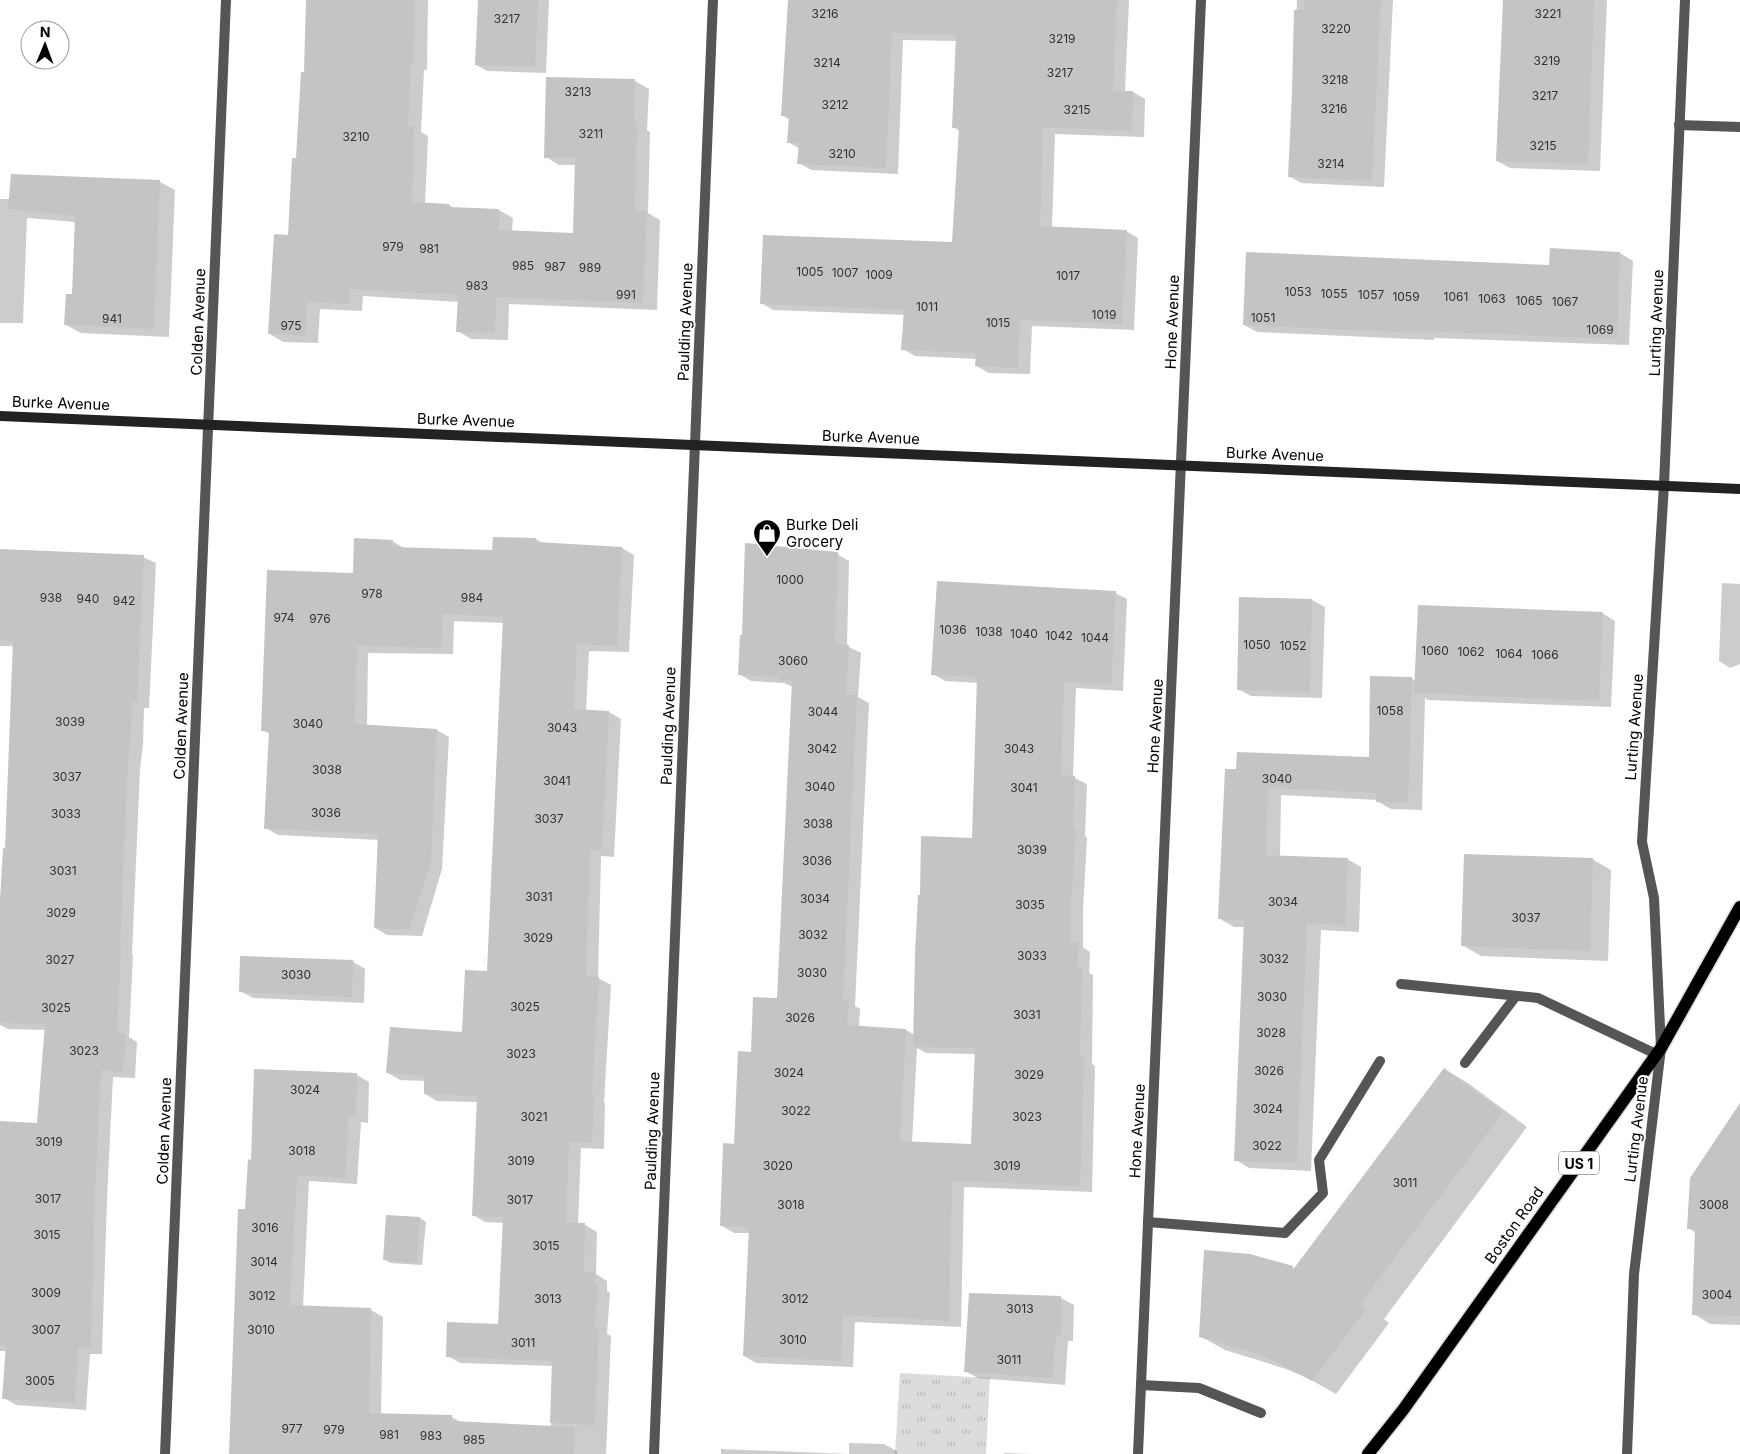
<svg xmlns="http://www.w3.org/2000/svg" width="1740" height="1454" font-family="Inter,sans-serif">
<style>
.grass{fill:url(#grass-tufts)}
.shadow{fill:#0003;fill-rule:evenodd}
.building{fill:#c4c4c4}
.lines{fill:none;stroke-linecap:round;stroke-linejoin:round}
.primary-casing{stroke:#dbdbdb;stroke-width:15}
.service{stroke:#555;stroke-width:10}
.minor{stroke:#555;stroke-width:10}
.secondary{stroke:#222;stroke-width:10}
.primary{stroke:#000;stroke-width:12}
.labels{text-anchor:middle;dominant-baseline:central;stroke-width:4;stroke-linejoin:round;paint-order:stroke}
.number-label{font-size:12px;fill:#313131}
.shield{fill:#fff;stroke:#4c4c4c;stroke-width:1}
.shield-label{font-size:14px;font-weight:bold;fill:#000}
.street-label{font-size:15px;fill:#000;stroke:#fff}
.poi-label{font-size:15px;fill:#000;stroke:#fff;text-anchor:start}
</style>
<defs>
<pattern id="grass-tufts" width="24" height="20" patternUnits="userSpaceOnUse" patternTransform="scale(1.25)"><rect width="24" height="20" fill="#dcdcdc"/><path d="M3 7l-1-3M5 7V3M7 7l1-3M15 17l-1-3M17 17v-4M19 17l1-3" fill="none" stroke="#bbb"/></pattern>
</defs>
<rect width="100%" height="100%" fill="#fff"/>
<!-- grass -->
<path class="grass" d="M900,1373l90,5 -4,76h-91z"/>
<!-- shadow -->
<path class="shadow" d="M307,0h121l-1,70h-3l-3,62 7,4 -3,68 24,1 5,3 45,2 14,8 -1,13 62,4 2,-70h-17l-13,-8 89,-76 14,8 -2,41 3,2 -2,81 12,7 -3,90 -148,-6 -1,36 -37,-1 -13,-8 1,-29 -96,-6 -1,15 -42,-2 -2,34 -35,-1 -13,-8 19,-98 16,-162z
M479,0h70l-3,73 -59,-2 -11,-6z
M789,0h340l-4,92h8l12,7 -1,38 -89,-3 -3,94 74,3 12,7 -4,92 -102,-4 -2,48 -41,-1 -13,-7 1,-7 -62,-3 -12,-7 1,-34 -131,-5 -12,-7 192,-60 7,-112 -7,-4 4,-86 -54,-1 -5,134 -87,-4 -12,-7 1,-14 -12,-7 2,-22 -8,-5z
M1297,0h96l-9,187 -83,-4 -12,-7z
M1504,0h103l-7,171 -90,-3 -13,-7z
M160,182l15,8 -6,147 -88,-4 -15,-8 7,-30 3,-73 -49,-4 -4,105h-23v-124h10z
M1551,250l69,3 13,8 -4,84 -195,-7v2l-177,-8 -13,-7 306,-58z
M536,539l8,5 78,4 12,7 -5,97 -40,-1 -3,60 23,1 12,7 -7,138 -13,-1 -3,122 13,7 -7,117 1,1 -1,46 -23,-1 -3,76 7,1 12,7 -1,42 11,7v10l3,2 -3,41 4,2 -5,118h-376l16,-243 6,-50 4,-91 101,5 12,7 -1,41 -7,-1 -4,62 -48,-3 -6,126 68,3 12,7 -2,97 71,3 10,6 89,4 2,-61 -93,-3 -12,-7 51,-31 5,-102 -19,-1 -12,-7 5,-113 -41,-1 -12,-7v-13l-25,-1 -12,-7 75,-40 25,-61 16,-349 -50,-2 -1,33 -85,-1 -1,73 70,4 12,7 -7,132 -20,67 -35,-1 -12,-7 4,-88 -101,-5 -12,-7 4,-94 -8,-4 92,-156 38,-33 12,7 90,4z
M0,550l143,7 13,6 -7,145h-5l-1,37 -3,24 -8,186h1l-4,82 8,5 -2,36 -22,-1 -6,122 -5,155h-12l-4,56 -70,-5 -12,-7 3,-47h-7v-229l38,2 8,-94 -38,-1 -8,-4v-103l6,-73 8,-203h-14z
M837,554l12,7 -2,85 14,7 -3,44 11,6 -14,303 5,3 -1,18 47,3 9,5 59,-196 4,-156 -33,-2 -12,-7 182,-81 12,6 -4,92 -47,-3 -3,89 14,7 -2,52 2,2 -4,72v37l7,5 -1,21 4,2 -1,89 3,2 -3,126 -128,-5 -3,140 -106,-5 -2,45 -97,-4 -12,-7 6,-123h-16l-12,-7 30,-173 27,-54 14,-312 -9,-4 -33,-2 -12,-7zM917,1048l9,5 50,1 -4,92 -60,-3z
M1722,583l18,1v80l-10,4 -11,-7z
M1240,598l72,2 13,7 -3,91 -71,-2 -13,-7z
M1602,613l13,8 -4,86 -183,-7 -3,-2 -3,112 -31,-1 -14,-8 1,-1 -97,-5 -1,61 67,3 14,8 -2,65 -38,-2 -10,241 -62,-3 -13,-8 9,-233h-11l-14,-8 6,-148 144,-12 41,-81 5,3z
M1592,859l19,11 -3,91 -127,-5 -19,-11z
M352,961l13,8 -1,34 -111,-5 -13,-7z
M1444,1069l24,14 59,44 -143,192 5,4 -53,71 -30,-17 -23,-9 -58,-18 -25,-14 92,-69 3,2z
M1740,1133v192l-30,-1 -16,-10 2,-81 -8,-5z
M420,1218l6,4 -4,43 -32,-2 -6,-4z
M971,1295l90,3 13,7 -1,36h-5l-3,44 -87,-7 -13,-7z
M849,1443l35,1 13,7v3h-176v-5l128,5z
M1004,1453l29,1h-29z"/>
<!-- building -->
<path class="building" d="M306,0h109l-1,63h-3l-3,63 6,1 -2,75 37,2v3l50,2v21l74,3 2,-75h-31l2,-81 89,2 -1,43h3l-2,88 12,1 -4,92 -147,-6 -1,36 -39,-1 2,-37 -108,-6 -1,15 -42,-2 -2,34 -37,-2 6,-100 14,1 4,-77h4l5,-86h3z
M478,0h60l-3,67 -60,-2z
M788,0h329l-4,91h20l-1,40 -89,-4 -3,99 87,4 -5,94 -102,-4 -2,48 -43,-2 1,-13 -75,-3 3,-40 -144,-6 3,-69 189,7 7,-114h-7l4,-93 -64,-2 -6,135 -89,-4 2,-21h-12l2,-27h-8z
M1304,0h77l-9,181 -84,-4 4,-83 2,-84h10z
M1503,0h91l-6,164 -92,-3z
M11,174l149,6 -6,149 -90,-4 2,-31h6l3,-78 -67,-7z
M1550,248l70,4 -3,87 -195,-8v2l-179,-8 3,-73 303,13z
M493,537l43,1v4l86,5 -5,99 -40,-2 -3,65 35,2 -7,139h-12l-4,126 13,1 -7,118h2l-2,48 -23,-1 -3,81h19l-1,49 11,1v12h3l-3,43h4l-4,97 -45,-2 2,-62 -106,-4 1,-35 51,2 5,-107 -31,-1 5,-120 -53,-2v-18l-38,-3 4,-46 72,5 3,-62 22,1 16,-354 -60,-3 -2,34 -84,-2 -2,78 82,5 -6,132 -22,69 -35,-2 4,-94 -114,-5 5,-98h-8l6,-161 86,3 1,-35 39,2 -1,7 100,3z
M745,543l93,9 -3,92 14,1 -3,49 11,1 -14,306h6l-2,24 59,4 -6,112 71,3 4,-96 -62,-1 2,-93 3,-59h2l1,-59 51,2 5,-161 -46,-2 6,-94 179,10 -5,94 -47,-3 -3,93 14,1 -2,53h3l-5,74v40h8l-2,24h5l-2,90h4l-4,129 -128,-5 -3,140 -106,-6 -2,46 -98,-5 6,-129 -29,-1 3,-83 11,1 4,-93 13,1 2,-55 24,1 15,-317 -14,-1v-3l-40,-2 2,-40h2z
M0,549l144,6 -7,147h-5l-1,35 -3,24 -8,186h1l-4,86 9,1 -3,38 -22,-2 -6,121 -4,157 -13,-1 -3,56 -73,-4 4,-54h-6v-224l37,2 8,-99 -45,-1v-123l3,-52h2l8,-207 -13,-1z
M1239,597l73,2 -2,93 -73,-2z
M1418,605l185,7 -4,89 -185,-8z
M1370,676l42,1 -4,126 -32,-1 1,-9 -109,-5 -2,67 82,3 -3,67 -38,-2 -10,240 -63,-2 10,-241 -26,-1 7,-150h11l1,-17 132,5z
M1464,854l129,4 -3,93 -129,-5z
M240,956l113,4 -1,37 -113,-5z
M1444,1068l59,44 -143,192 6,5 -54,72 -32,-17 -22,-10 -59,-17 5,-87 46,4 43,12 -1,5z
M254,1069l103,4 -1,43h-7l-4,62 -48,-3 -7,130 81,3 -2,105 83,2v6l123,6 -1,27h-345l9,-245h7l3,-50 3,1z
M1740,1103v213l-48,-1 3,-86h-8l3,-51z
M386,1215l34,2 -3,46 -34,-3z
M969,1293l92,3v39h-5l-4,43 -88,-6z"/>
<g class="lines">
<!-- primary casing -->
<g class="primary-casing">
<path id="primary" d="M1368,1454l35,-44 258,-362 79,-141"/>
</g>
<!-- service -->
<path class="service" d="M1679,125l61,2
M1401,984l137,14 118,56
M1465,1063l51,-67
M1148,1222l137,11 38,-40 -4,-33 61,-99
M1141,1385l58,3 62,25"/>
<!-- minor -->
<path class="minor" d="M165,1454l61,-1454
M654,1454l59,-1454
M1138,1454l63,-1454
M1627,1454l7,-180 27,-226 -7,-150 -12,-56 22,-357 21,-485"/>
<!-- secondary -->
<path class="secondary" d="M0,416l1740,73"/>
<!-- primary -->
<use href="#primary" class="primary"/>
</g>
<!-- icons -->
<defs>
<g id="shop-pin" transform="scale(1.4375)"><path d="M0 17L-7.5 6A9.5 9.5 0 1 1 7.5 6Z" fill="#000" stroke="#fff"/><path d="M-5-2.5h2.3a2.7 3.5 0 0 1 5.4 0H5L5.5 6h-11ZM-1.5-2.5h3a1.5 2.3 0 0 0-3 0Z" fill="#fff"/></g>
</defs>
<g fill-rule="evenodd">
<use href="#shop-pin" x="767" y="533"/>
</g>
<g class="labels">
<!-- number labels -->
<g class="number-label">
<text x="825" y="13">3216</text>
<text x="1548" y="13">3221</text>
<text x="507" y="18">3217</text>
<text x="1336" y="28">3220</text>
<text x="1062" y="38">3219</text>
<text x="1547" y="60">3219</text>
<text x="827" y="62">3214</text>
<text x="1060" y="72">3217</text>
<text x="1335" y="79">3218</text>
<text x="578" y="91">3213</text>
<text x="1545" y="95">3217</text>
<text x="835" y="104">3212</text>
<text x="1334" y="108">3216</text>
<text x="1077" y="109">3215</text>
<text x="591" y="133">3211</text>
<text x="356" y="136">3210</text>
<text x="1543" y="145">3215</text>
<text x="842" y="153">3210</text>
<text x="1331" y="163">3214</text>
<text x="393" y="246">979</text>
<text x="429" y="248">981</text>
<text x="523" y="265">985</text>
<text x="555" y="266">987</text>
<text x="590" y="267">989</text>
<text x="810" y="271">1005</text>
<text x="845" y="272">1007</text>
<text x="879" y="274">1009</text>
<text x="1068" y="275">1017</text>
<text x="477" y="285">983</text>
<text x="1298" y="291">1053</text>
<text x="1334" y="293">1055</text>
<text x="626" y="294">991</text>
<text x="1371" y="294">1057</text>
<text x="1406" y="296">1059</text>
<text x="1456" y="296">1061</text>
<text x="1492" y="298">1063</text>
<text x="1529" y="300">1065</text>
<text x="1565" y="301">1067</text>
<text x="927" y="306">1011</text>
<text x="1104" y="314">1019</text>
<text x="1263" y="317">1051</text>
<text x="112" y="318">941</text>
<text x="998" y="322">1015</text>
<text x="291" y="325">975</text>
<text x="1600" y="329">1069</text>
<text x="790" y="579">1000</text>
<text x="372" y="593">978</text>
<text x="51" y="597">938</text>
<text x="472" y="597">984</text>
<text x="88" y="598">940</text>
<text x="124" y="600">942</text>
<text x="284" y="617">974</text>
<text x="320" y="618">976</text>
<text x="953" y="629">1036</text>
<text x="989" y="631">1038</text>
<text x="1024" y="633">1040</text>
<text x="1059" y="635">1042</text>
<text x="1095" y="637">1044</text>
<text x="1257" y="644">1050</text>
<text x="1293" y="645">1052</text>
<text x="1435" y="650">1060</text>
<text x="1471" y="651">1062</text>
<text x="1509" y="653">1064</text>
<text x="1545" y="654">1066</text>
<text x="793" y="660">3060</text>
<text x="1390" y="710">1058</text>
<text x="823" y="711">3044</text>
<text x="70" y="721">3039</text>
<text x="308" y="723">3040</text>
<text x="562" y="727">3043</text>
<text x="822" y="748">3042</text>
<text x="1019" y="748">3043</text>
<text x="327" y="769">3038</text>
<text x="67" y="776">3037</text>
<text x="1277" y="778">3040</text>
<text x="557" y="780">3041</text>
<text x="820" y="786">3040</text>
<text x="1024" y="787">3041</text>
<text x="326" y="812">3036</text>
<text x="66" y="813">3033</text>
<text x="549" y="818">3037</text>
<text x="818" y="823">3038</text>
<text x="1032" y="849">3039</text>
<text x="817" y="860">3036</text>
<text x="63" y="870">3031</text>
<text x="539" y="896">3031</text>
<text x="815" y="898">3034</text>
<text x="1283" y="901">3034</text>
<text x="1030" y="904">3035</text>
<text x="61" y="912">3029</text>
<text x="1526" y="917">3037</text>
<text x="813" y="934">3032</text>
<text x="538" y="937">3029</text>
<text x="1032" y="955">3033</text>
<text x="1274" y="958">3032</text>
<text x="60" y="959">3027</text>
<text x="812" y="972">3030</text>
<text x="296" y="974">3030</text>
<text x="1272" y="996">3030</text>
<text x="525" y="1006">3025</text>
<text x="56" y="1007">3025</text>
<text x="1027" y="1014">3031</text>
<text x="800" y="1017">3026</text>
<text x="1271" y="1032">3028</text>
<text x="84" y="1050">3023</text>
<text x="521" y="1053">3023</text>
<text x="1269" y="1070">3026</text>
<text x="789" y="1072">3024</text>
<text x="1029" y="1074">3029</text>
<text x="305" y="1089">3024</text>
<text x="1268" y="1108">3024</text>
<text x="796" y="1110">3022</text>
<text x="534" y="1116">3021</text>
<text x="1027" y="1116">3023</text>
<text x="49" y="1141">3019</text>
<text x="1267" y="1145">3022</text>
<text x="302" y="1150">3018</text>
<text x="521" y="1160">3019</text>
<text x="778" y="1165">3020</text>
<text x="1007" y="1165">3019</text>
<text x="1405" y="1182">3011</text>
<text x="48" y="1198">3017</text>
<text x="520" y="1199">3017</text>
<text x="791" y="1204">3018</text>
<text x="1714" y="1204">3008</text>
<text x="265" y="1227">3016</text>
<text x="47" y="1234">3015</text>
<text x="546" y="1245">3015</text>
<text x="264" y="1261">3014</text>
<text x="46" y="1292">3009</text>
<text x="1717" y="1294">3004</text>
<text x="262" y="1295">3012</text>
<text x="548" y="1298">3013</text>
<text x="795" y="1298">3012</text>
<text x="1020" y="1308">3013</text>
<text x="46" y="1329">3007</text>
<text x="261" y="1329">3010</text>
<text x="793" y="1339">3010</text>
<text x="523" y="1342">3011</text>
<text x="1009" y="1359">3011</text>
<text x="40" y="1380">3005</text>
<text x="292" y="1428">977</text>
<text x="334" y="1429">979</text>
<text x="389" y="1434">981</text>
<text x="431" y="1435">983</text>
<text x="474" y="1439">985</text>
</g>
<!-- shield labels -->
<rect class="shield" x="1559" y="1151.5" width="40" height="23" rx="4"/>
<g class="shield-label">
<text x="1579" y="1163">US 1</text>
</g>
<!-- street labels -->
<g class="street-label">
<text transform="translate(198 322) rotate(-88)">Colden Avenue</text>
<text transform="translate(685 322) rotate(-88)">Paulding Avenue</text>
<text transform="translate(1172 322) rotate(-88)">Hone Avenue</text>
<text transform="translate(1656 323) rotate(-88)">Lurting Avenue</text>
<text transform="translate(61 403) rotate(2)">Burke Avenue</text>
<text transform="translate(466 420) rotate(2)">Burke Avenue</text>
<text transform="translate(871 437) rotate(2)">Burke Avenue</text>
<text transform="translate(1275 454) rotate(2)">Burke Avenue</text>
<text transform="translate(181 726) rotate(-88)">Colden Avenue</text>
<text transform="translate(668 726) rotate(-88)">Paulding Avenue</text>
<text transform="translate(1155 726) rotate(-87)">Hone Avenue</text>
<text transform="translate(1634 727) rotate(-86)">Lurting Avenue</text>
<text transform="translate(1636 1129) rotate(-83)">Lurting Avenue</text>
<text transform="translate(164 1131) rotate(-88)">Colden Avenue</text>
<text transform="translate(652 1131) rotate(-88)">Paulding Avenue</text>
<text transform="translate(1137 1131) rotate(-87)">Hone Avenue</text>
<text transform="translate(1514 1225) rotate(-55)">Boston Road</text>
</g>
<!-- poi labels -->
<g class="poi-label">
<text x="786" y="524">Burke Deli<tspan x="786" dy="17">Grocery</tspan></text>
</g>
</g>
<!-- north arrow -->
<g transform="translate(45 45) rotate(1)"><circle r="24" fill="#ffffff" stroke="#999999"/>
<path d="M0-4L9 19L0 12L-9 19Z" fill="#000000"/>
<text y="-8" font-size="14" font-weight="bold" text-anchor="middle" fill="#000000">N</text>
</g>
</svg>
